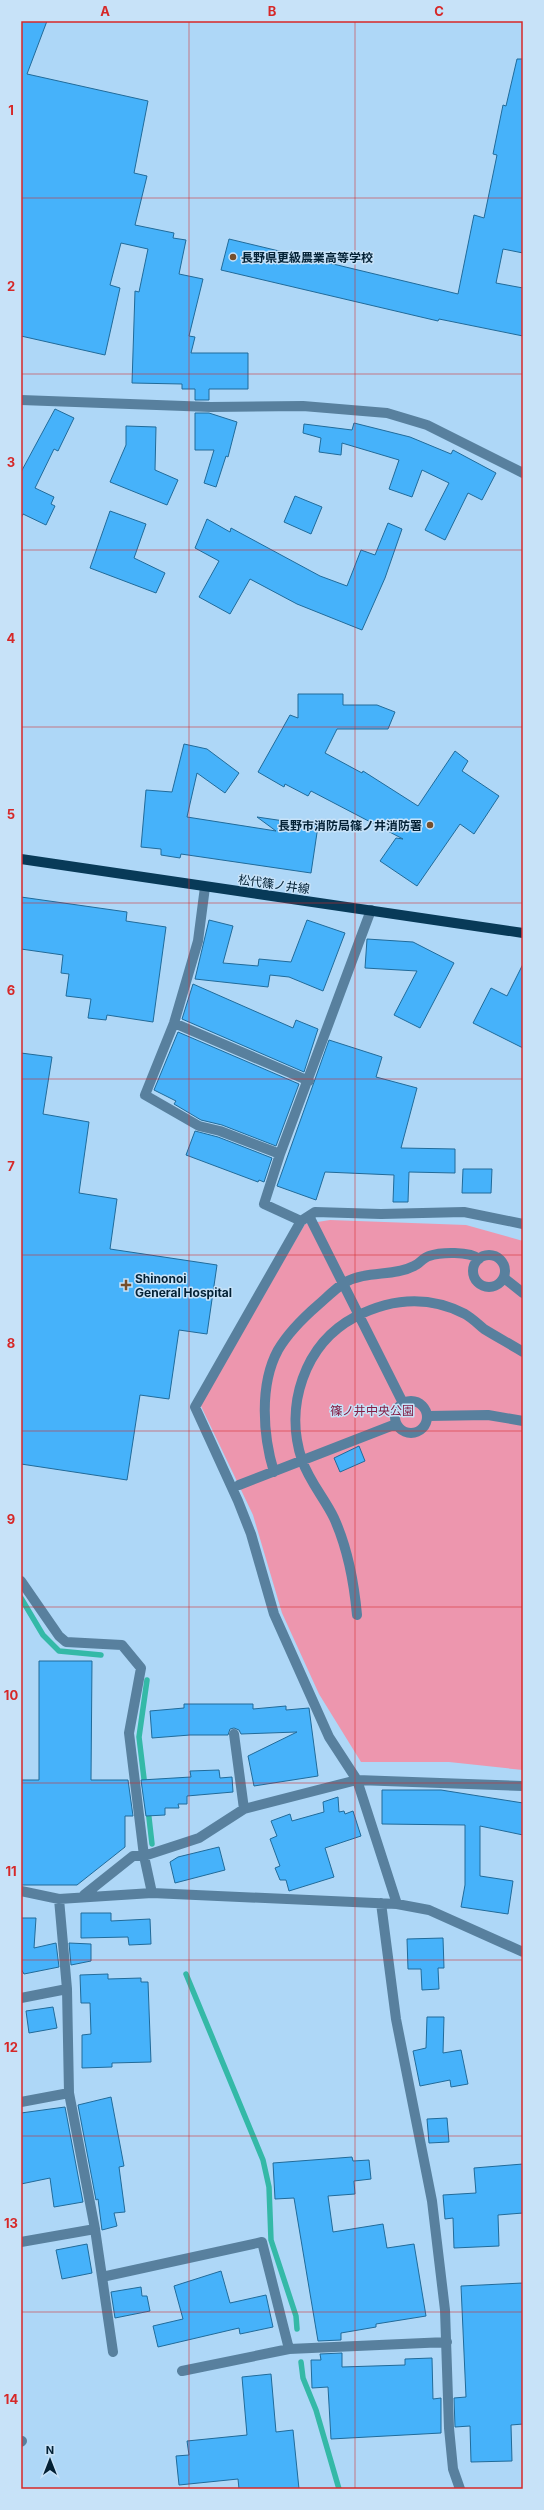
<svg xmlns="http://www.w3.org/2000/svg" width="544" height="2510" font-family="Inter,'Noto Sans JP',sans-serif">
<style>
.green{fill:#ed96ae}
.lines{fill:none;stroke-linecap:round;stroke-linejoin:round}
.stream{stroke:#34b9a7;stroke-width:5.5}
.building{fill:#46b2fa;stroke:#216b9a}
.minor{stroke:#58809e;stroke-width:10}
.major{stroke:#083a58;stroke-width:10}
.grid{fill:none;stroke:#d62828;stroke-width:1;stroke-opacity:0.55}
.poi-dot{fill:#754f2c;stroke:#c7e2f8;stroke-width:1.5}
.labels{text-anchor:middle;dominant-baseline:central;stroke-width:3;stroke-linejoin:round;paint-order:stroke}
.poi-label{font-size:12px;font-weight:bold;fill:#032135;stroke:#c7e2f8;text-anchor:start}
.street-label{font-size:12px;fill:#032135;stroke:#c7e2f8}
.park-label{font-size:12px;fill:#841f46;stroke:#c7e2f8}
.neatline{fill:none;stroke:#d62828;stroke-width:1.5}
.grid-label{font-size:13px;text-anchor:middle;font-weight:bold;fill:#d62828}
</style>
<rect width="100%" height="100%" fill="#aed7f7"/>
<!-- green -->
<path class="green" d="M330,1220l136,5 57,16v529l-74,-8h-88l-42,-68 -37,-81 -29,-98 -53,-111 105,-180z"/>
<g class="lines">
<!-- stream -->
<path class="stream" d="M21,1598l22,37 16,16 42,4
M145,1787l-6,-50 8,-57
M148,1809l4,35
M186,1974l77,186 6,27 2,53 25,76 1,13
M301,2362l2,16 13,32 23,79"/>
</g>
<!-- building -->
<path class="building" d="M21,21h26l-20,53 121,27 -14,72 13,3 -12,49 39,8 -1,5 13,2 -7,34 24,5 -14,57 6,1 -4,16h57v36h-39v11h-14v-11h-13v-5l-50,-1 3,-92 4,1 9,-43 -27,-6 -11,42 10,3 -15,67 -84,-19z
M517,59h6v194l-20,-4 -7,34 27,5v48l-84,-17 -1,2 -217,-51 8,-31 229,55 16,-79 10,3 13,-63 -4,-1 10,-49 3,1z
M55,409l19,9 -16,33 -4,-2 -19,39 19,9 -3,7 4,2 -9,19 -23,-11 -2,4v-46z
M195,413h14l28,9 -9,35 -2,-1 -10,31 -12,-4 10,-33h-19z
M354,423l56,14 41,17 2,-4 43,23 -14,27 -14,-7 -23,47 -20,-10 24,-47 -27,-13 -10,27 -23,-8 10,-29 -57,-17 -1,12 -22,-3 2,-14 -18,-5 1,-9 48,6z
M126,426l30,1 -1,43 23,10 -11,25 -57,-23 16,-37z
M295,496l27,11 -11,27 -27,-12z
M110,511l36,13 -12,34 31,15 -9,20 -66,-25z
M207,519l23,13 1,-4 89,48 27,10 14,-36 14,5 13,-32 14,6 -17,49 -23,52 -65,-26 -47,-25 -20,35 -31,-17 20,-36 -24,-13z
M298,694h45v11h34l18,7 -7,17h-51l-12,24 37,20 1,-2 55,35 37,-55 13,10 -6,10 37,25 -25,38 -14,-10 -43,62 -37,-25 16,-23 7,1 -92,-48 -3,5 -23,-12 -1,3 -26,-15 32,-57 8,3z
M184,744l23,5 32,24 -14,20 -28,-20 -10,44 89,14 -19,-14 61,9 -7,47 -130,-19 -1,4 -19,-3v-6l-20,-2 5,-57 26,2z
M21,897l106,15 -1,9 40,6 -13,95 -46,-7 -1,5 -18,-2 3,-19 -25,-3 3,-22 -8,-1 2,-18 -42,-6z
M209,920l24,6 -10,37 35,3 1,-7 32,3 16,-42 38,13 -22,58 -34,-14 -19,-2 -2,12 -73,-8z
M367,939l46,3 41,21 -34,65 -26,-13 23,-44 -52,-3z
M523,964v84l-50,-25 18,-35 16,8z
M193,984l100,44 3,-8 22,9 -14,43 -122,-53z
M178,1032l121,52 -23,62 -54,-21 -21,-5 -27,-16 2,-3 -22,-11z
M329,1040l53,17 -6,20 41,11 -16,60 54,1v24l-46,-1 -1,30h-15l1,-27 -69,-3 -9,28 -39,-14z
M21,1053l31,4 -9,57 46,8 -10,71 38,6 -7,50 107,16 -10,69 -28,-4 -10,69 -29,-4 -13,85 -106,-16z
M195,1131l23,6 54,21 -8,24 -5,-2 -1,2 -72,-27z
M463,1169h29l-1,24h-29z
M359,1446l6,15 -25,11 -6,-14z
M39,1661h53l-1,119h37l5,36h-8v31l-48,38h-56v-105h18z
M184,1704h69v5l33,-3v4l23,-2 9,68 -64,10 -6,-30 49,-24 -56,2 -2,-4 -5,-2 -4,1 -2,6h-38l-38,3 -2,-27 34,-3z
M219,1770l1,8 12,-1 1,15 -46,4v8h-9l1,4h-14v7l-19,1 -5,-36 50,-3 -1,-6z
M382,1790h59l82,13v32l-43,-9v50l33,5 -5,33 -47,-7 4,-22v-60l-83,-1z
M338,1797l1,15 5,-1 1,3 8,-3 8,25 -36,12 9,29 -45,14 -3,-11h-6l-5,-12 5,-2 -10,-27 7,-3 -6,-15 19,-7 2,7 32,-9 -1,-10z
M219,1847l6,23 -50,13 -5,-21 8,-5z
M81,1913h30v8l39,-2 1,25 -22,1 -1,-8 -47,1z
M21,1918h15l-2,30 22,-5 3,24 -35,7 -3,-5z
M443,1938l1,30h-6l1,21 -17,1 -1,-21h-13l-1,-30z
M69,1943l22,1v17l-20,4z
M108,1974v5l33,-1v4h7l3,80 -39,1v4l-30,1v-33l9,-1 -1,-31h-9l-1,-28z
M53,2007l4,21 -28,5 -3,-22z
M427,2017h17l-1,36 18,-3 7,34 -17,3 -1,-7 -30,6 -7,-35 13,-3z
M111,2097l13,69 -5,1 6,45 -11,1 3,13 -15,4 -4,-31 -2,1 -18,-95z
M65,2107l18,95 -29,5 -4,-29 -29,6v-71z
M447,2118l2,24 -20,1 -2,-24z
M352,2157l1,4 16,-1 2,19 -17,2 1,13 -27,2 5,36 50,-8 4,24 27,-4 12,72 -50,8v3l-35,6v7l-23,1 -24,-143 -19,1 -2,-36z
M523,2164v49l-25,2 1,31 -45,2 -1,-30 -8,1 -2,-24 33,-2 -2,-25z
M87,2244l5,29 -30,6 -6,-29z
M221,2271l9,32 36,-8 7,32 -33,7 -1,-6 -81,19 -5,-21 30,-7 -9,-33z
M523,2283v141l-12,1 1,36 -41,1 -1,-36 -15,1 -1,-29 12,-1 -5,-111z
M141,2287l1,9h5l3,15 -35,7 -4,-26z
M342,2353v14l63,-2v-6l27,-1 1,41 8,-1v35l-110,6 -3,-52 -16,1 -1,-28h10l-1,-6z
M271,2374l5,58 17,-2 6,59h-60l-1,-10 -59,6 -3,-29 13,-1 -2,-14 60,-6 -5,-58z"/>
<g class="lines">
<!-- minor -->
<path class="minor" d="M21,400l190,7 92,-1 84,7 40,12 96,48
M205,887l-7,54 -24,82 -29,72 54,31 21,5 60,23
M174,1023l135,58
M309,1216l94,187
M301,1221l-37,-17 16,-50 91,-244
M473 1271a16 16 0 1 1 32 0a16 16 0 1 1-32 0Z
M504,1278l19,15
M395 1417a16 16 0 1 1 32 0a16 16 0 1 1-32 0Z
M428,1416l60,-1 35,6
M274,1472c-11,-36 -15,-87 4,-122 10,-17 25,-32 40,-45 8,-7 17,-16 26,-22 23,-13 49,-6 70,-17 5,-2 9,-8 15,-10 11,-4 41,-5 50,3
M239,1485l157,-61
M21,1581l38,55 7,6 56,3 19,23 -12,65 15,123 8,37
M357,1615c-3,-33 -9,-66 -23,-97 -9,-19 -25,-37 -32,-58 -18,-53 2,-116 53,-143 35,-18 73,-22 110,-3 7,4 13,10 19,15 13,8 26,15 39,23
M234,1734l10,75
M21,1891l38,8 93,-6 245,11 32,6 94,42
M84,1895l49,-39h11l55,-18 45,-29 113,-29 166,6
M59,1899l8,90 2,104 26,136 18,123
M381,1903l15,116 36,182 13,109 4,118 4,41 7,20
M397,1904l-40,-124 -28,-43 -55,-123 -23,-80 -13,-33 -43,-94 106,-186 14,-9 66,2 83,-2 59,12
M21,1998l46,-9
M21,2102l48,-9
M21,2242l74,-13
M102,2277l160,-35 27,107
M182,2371l107,-22 158,-7
M21,2442l1,-1"/>
<!-- major -->
<path class="major" d="M21,859l502,74"/>
</g>
<!-- grid -->
<path class="grid" d="M189,21v2468M355,21v2468M21,198h502M21,374h502M21,550h502M21,727h502M21,903h502M21,1079h502M21,1255h502M21,1431h502M21,1607h502M21,1783h502M21,1960h502M21,2136h502M21,2312h502"/>
<!-- markers -->
<g class="poi-dot">
<circle cx="233" cy="257" r="4"/>
<circle cx="430" cy="825" r="4"/>
<path d="M124 1279h4v4h4v4h-4v4h-4v-4h-4v-4h4z"/>
</g>
<g class="labels">
<!-- poi labels -->
<g class="poi-label">
<text x="241" y="257">長野県更級農業高等学校</text>
<text x="422" y="825" text-anchor="end">長野市消防局篠ノ井消防署</text>
<text x="135" y="1278">Shinonoi<tspan x="135" dy="14">General Hospital</tspan></text>
</g>
<!-- street labels -->
<g class="street-label">
<text transform="translate(274 884) rotate(8)">松代篠ノ井線</text>
</g>
<!-- park labels -->
<g class="park-label">
<text x="372" y="1410">篠ノ井中央公園</text>
</g>
</g>
<!-- border -->
<rect width="544" height="2510" fill="none" stroke="#c7e2f8" stroke-width="44"/>
<!-- north arrow -->
<g transform="translate(50 2460)" stroke="#c7e2f8" stroke-width="3" paint-order="stroke">
<path d="M0-3L7 15L0 10L-7 15Z" fill="#032135"/>
<text y="-6" font-size="11" font-weight="bold" text-anchor="middle" fill="#032135">N</text>
</g>
<rect x="22" y="22" width="500" height="2466" class="neatline"/>
<g class="grid-label">
<text x="105" y="16">A</text>
<text x="272" y="16">B</text>
<text x="439" y="16">C</text>
<text x="11" y="115">1</text>
<text x="11" y="291">2</text>
<text x="11" y="467">3</text>
<text x="11" y="643">4</text>
<text x="11" y="819">5</text>
<text x="11" y="995">6</text>
<text x="11" y="1171">7</text>
<text x="11" y="1348">8</text>
<text x="11" y="1524">9</text>
<text x="11" y="1700">10</text>
<text x="11" y="1876">11</text>
<text x="11" y="2052">12</text>
<text x="11" y="2228">13</text>
<text x="11" y="2404">14</text>
</g>
</svg>
